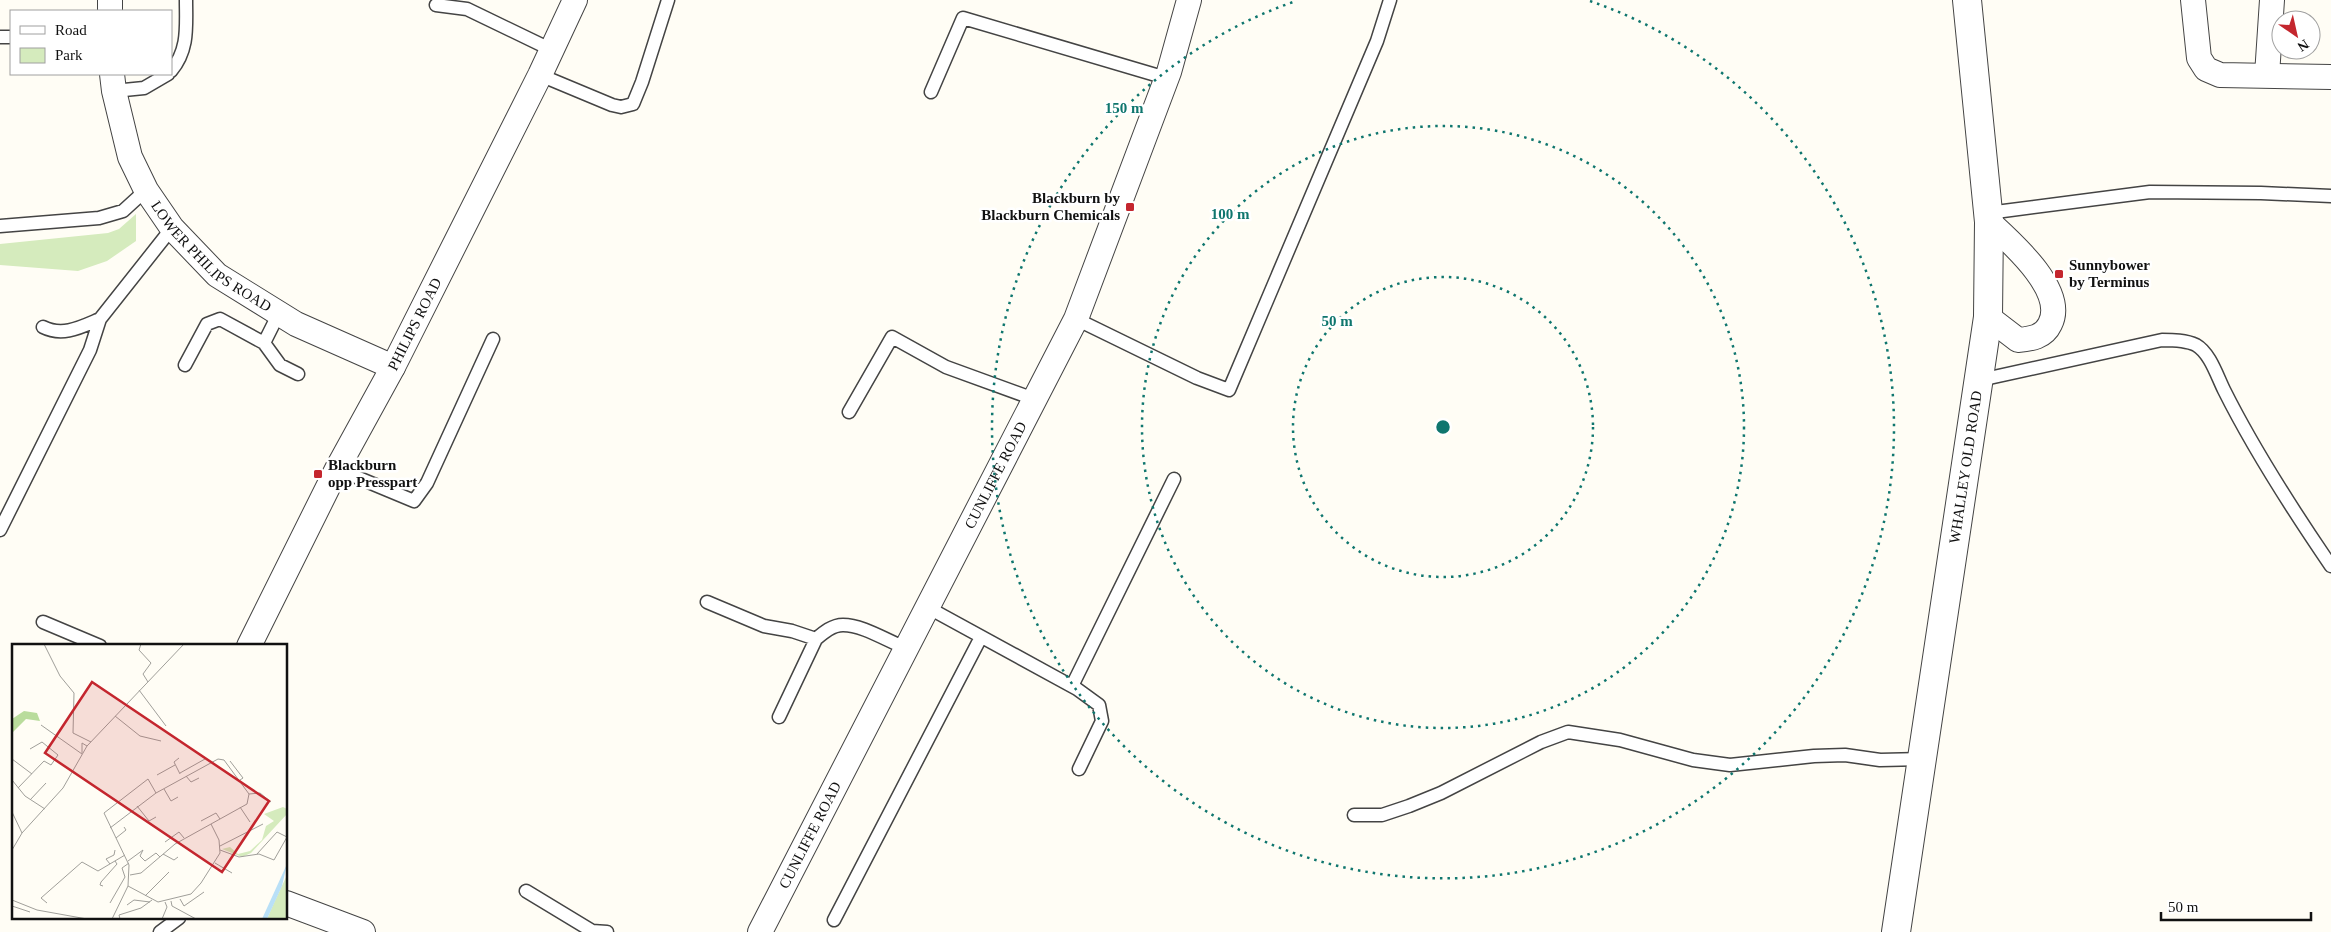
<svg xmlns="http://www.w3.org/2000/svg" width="2331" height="932" font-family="Georgia,serif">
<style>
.green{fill:#d5ebbd}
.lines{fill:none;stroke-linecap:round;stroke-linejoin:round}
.service-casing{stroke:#444;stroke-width:15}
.minor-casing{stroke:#444;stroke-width:26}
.tertiary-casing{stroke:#444;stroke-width:30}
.service{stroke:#fff;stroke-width:12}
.minor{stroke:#fff;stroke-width:24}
.tertiary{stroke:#fff;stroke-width:28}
.ring{fill:none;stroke:#0f766e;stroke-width:2.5;stroke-dasharray:2.5 5}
.poi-dot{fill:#c4262e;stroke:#fff;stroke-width:2}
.labels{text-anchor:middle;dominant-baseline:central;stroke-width:5;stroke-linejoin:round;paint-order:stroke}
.poi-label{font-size:15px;font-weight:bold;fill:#111;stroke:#fff;text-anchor:start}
.street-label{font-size:15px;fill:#111;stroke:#fff}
.inset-road{fill:none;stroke:#a09f9a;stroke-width:1}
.view{fill:#c4262e;fill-opacity:0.15;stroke:#c4262e;stroke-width:2.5}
.inset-edge{fill:none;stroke:#111;stroke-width:2.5}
.centre{fill:#0f766e;stroke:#fff;stroke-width:2.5}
.ring-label{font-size:15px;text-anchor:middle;font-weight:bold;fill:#0f766e;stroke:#fff;stroke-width:5;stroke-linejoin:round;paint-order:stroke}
</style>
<rect width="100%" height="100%" fill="#fffdf5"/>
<!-- green -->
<path class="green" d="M136,214v27l-29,20 -29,10 -78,-6v-21l108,-11 11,-4z"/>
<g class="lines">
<!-- service casing -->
<g class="service-casing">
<path id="service" d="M436,5l31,4 85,41
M0,37h11
M171,71c18,-22 15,-44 15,-71
M540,75l72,30 9,2 12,-3 9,-22 26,-82
M114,91l30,-3 24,-14
M931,92l32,-74 203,60
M1988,213l162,-21 111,1 70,3
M0,226l99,-8 24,-7 23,-21
M1076,319l121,59 32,12 148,-349 13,-41
M43,327c20,10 38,0 57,-8
M264,343l16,22 18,9
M185,365l22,-41 13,-5 44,24 15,-30
M1980,380l182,-40c11,0 24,0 34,5 14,8 21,31 28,45 31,62 68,119 107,176
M849,412l43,-75 54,30 88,32
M337,469l77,32 13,-18 66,-144
M0,530l90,-180 10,-31 72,-91
M707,602l57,24 28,5 24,8
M927,607l150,82 22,16 3,16 -23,48
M43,622l57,24
M1072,686l102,-207
M779,717l37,-78c7,-6 16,-14 27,-14 20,0 44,16 63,23
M1354,815h28l27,-9 32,-13 100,-51 27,-10 52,8 73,20 37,5 84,-9 31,-1 35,5 43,-1
M526,891l66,40 15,1
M834,920l147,-283
M160,932l19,-14"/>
</g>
<!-- minor casing -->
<g class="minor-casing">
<g id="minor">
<path d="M2193,0l6,58 7,11 14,6 111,2"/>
<path d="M110,11v-11"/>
<path id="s1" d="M112,74l2,17 16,66 16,33 26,38 45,47 79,49 97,43"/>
<path d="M2267,75l5,-75"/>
<path d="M1988,317l30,23c13,-1 26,-3 32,-16 17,-33 -38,-81 -61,-102"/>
<path id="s2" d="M249,646l88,-177 56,-102 147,-292 35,-75"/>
<path d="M286,903l77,29"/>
<path id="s3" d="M760,932l316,-613 93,-247 20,-72"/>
</g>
</g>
<!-- tertiary casing -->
<g class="tertiary-casing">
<g id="tertiary">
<path id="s4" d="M1896,932l92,-615 1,-95 -22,-222"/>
</g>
</g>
<!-- service -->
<use href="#service" class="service"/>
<!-- minor -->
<use href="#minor" class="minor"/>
<!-- tertiary -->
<use href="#tertiary" class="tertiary"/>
</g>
<!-- distance rings -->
<g class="ring">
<circle cx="1443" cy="427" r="150"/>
<circle cx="1443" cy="427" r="301"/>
<path d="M1590 1A451 451 0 1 1 1296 1"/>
</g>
<!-- markers -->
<g class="poi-dot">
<rect x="1125" y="202" width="10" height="10" rx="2.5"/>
<rect x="2054" y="269" width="10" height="10" rx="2.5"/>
<rect x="313" y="469" width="10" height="10" rx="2.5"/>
</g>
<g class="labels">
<!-- poi labels -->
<g class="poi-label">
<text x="1120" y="198" text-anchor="end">Blackburn by<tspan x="1120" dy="17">Blackburn Chemicals</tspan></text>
<text x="2069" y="265">Sunnybower<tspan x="2069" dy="17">by Terminus</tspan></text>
<text x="328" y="465">Blackburn<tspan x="328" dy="17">opp Presspart</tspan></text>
</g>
<!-- street labels -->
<g class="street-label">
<text stroke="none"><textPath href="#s1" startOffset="216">LOWER PHILIPS ROAD</textPath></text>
<text stroke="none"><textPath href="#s2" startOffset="362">PHILIPS ROAD</textPath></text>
<text stroke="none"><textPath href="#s4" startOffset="470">WHALLEY OLD ROAD</textPath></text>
<text stroke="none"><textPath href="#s3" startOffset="514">CUNLIFFE ROAD</textPath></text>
<text stroke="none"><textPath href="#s3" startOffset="109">CUNLIFFE ROAD</textPath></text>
</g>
</g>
<!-- overview -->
<g transform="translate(12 644)">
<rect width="275" height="275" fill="#fffdf5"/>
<path d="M271,163l4,2v5l-36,39 -9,4 -20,-8 8,-2 8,7 12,-3 12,-11 4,-14 8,-5 -10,-7zM275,231v44h-20l6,-14z" fill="#d5ebbd"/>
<path d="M12,67l13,2 3,8 -14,-2 -14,14v-14z" fill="#b9dc9c"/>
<path d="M275,220l-5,22 -15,33h-5z" fill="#b9e0f7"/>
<path class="inset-road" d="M32,0l16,32 14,17 -1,40 18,9M129,0l-2,6 12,13 -8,11 5,8M127,46l27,36M103,72l25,20 21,5M29,81l41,29M70,109v-10l5,3M167,114l-5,4 6,12M0,115l20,15M218,117l13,17 -3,2M168,129l25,-14M145,131l18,-10M174,132l5,6 8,-4M0,136l13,16 20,13M6,144l26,-27 7,4 7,-10 -16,-13 -12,7M152,145l7,12 7,-4M237,150l11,-1 11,9M18,156l16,-17M125,162l12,15 7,-4M228,163l10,15M0,168l10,21M189,177l15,-8 4,6M98,184l46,-35 62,-34 6,1 25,34M104,194l10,-8 -2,-3M153,198l14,-10 5,6M208,202l43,-22M0,206l10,-17 41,-45 24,-42 97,-102M208,206l19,7 20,-3 15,6 13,-23 -10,-5 -20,22M151,210l11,6 4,-3M116,217l15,-11 -3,6 5,5 11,-8 4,4M203,219l17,10M98,220l-4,-5 8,-4 1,-5M118,231l11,-2 34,-29 72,-40 2,-10M91,242l-3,-1 1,-3 16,-18 -2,-3M116,242l30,16 33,-8 10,-11 19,-30 -1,-13 -8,-16M133,252l24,-24M168,255l4,7 20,-14M0,256l25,10 50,9M159,257l1,5 24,13M35,259l-6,-5 41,-36 16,9 27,-16M98,259l15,-26 -3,-9 7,-5M115,261l7,-5 16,2M0,262l18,6M100,275l16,-33 1,-21 -25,-52 44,-34 8,14M108,275l-1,-4 22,-7 11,-8M150,275l5,-12 -2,-5"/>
<path class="view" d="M80,38l177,119 -47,71 -177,-119z"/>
<rect width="275" height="275" class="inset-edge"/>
</g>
<circle cx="1443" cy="427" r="8" class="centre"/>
<g class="ring-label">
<text x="1124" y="113">150 m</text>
<text x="1230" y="219">100 m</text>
<text x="1337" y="326">50 m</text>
</g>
<!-- legend -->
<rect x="10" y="10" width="162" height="65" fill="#ffffff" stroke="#a0a0a0"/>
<rect x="20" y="26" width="25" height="8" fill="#ffffff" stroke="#a0a0a0"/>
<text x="55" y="35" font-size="15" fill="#111111">Road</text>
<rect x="20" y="48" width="25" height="15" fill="#d5ebbd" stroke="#a0a0a0"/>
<text x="55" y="60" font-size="15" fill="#111111">Park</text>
<!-- north arrow -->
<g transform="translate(2296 35) rotate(146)"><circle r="24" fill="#ffffff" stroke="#a0a0a0"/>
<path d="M0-4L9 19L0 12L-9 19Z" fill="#c4262e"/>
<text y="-8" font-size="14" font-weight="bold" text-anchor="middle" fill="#111111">N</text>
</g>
<!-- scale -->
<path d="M2161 912v8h150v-8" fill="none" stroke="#111111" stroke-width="2.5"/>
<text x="2168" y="912" font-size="15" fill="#111111" stroke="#ffffff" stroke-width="4" paint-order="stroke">50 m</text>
</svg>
